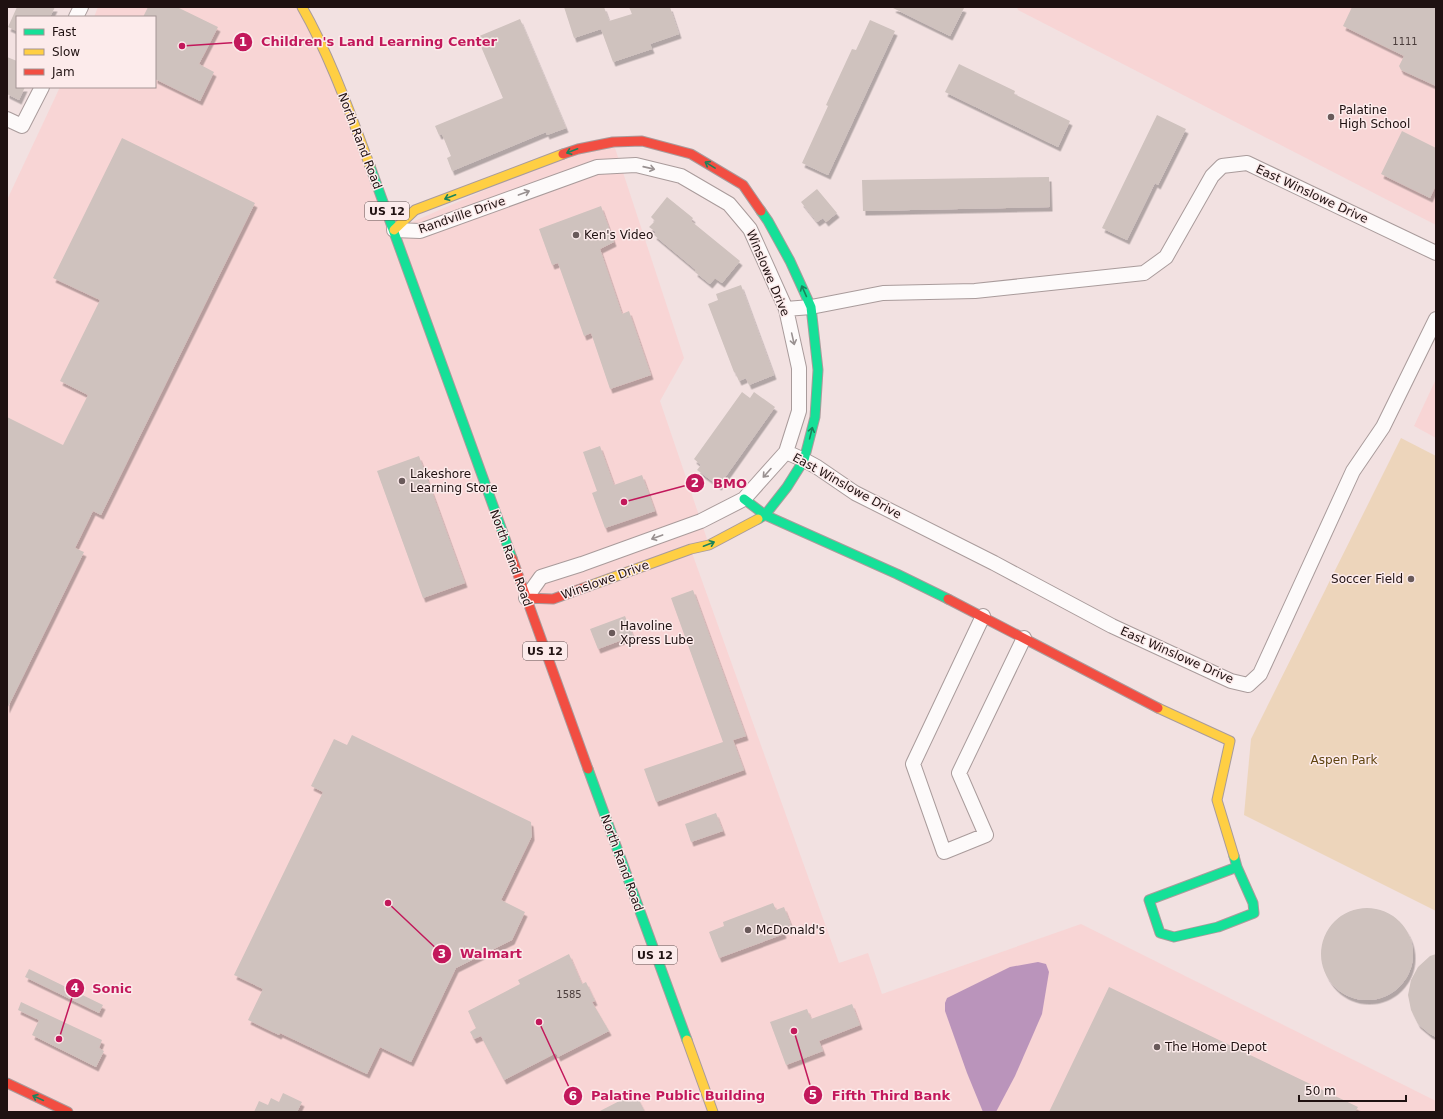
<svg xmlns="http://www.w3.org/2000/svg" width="1443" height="1119" font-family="'DejaVu Sans',sans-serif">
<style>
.built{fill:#f8d5d5}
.green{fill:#edd5bb}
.water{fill:#ba94bb}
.building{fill:#cfc2be;filter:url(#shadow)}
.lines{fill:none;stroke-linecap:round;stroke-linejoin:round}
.street-casing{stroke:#a99b9b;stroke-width:16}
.fast-casing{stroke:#a99b9b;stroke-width:11}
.slow-casing{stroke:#a99b9b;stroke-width:11}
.jam-casing{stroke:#a99b9b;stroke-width:11}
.street{stroke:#fdfafa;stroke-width:14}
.fast{stroke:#16e098;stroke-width:9}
.slow{stroke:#ffcf43;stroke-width:9}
.jam{stroke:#f24e42;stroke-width:9}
.oneway{stroke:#1a835b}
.oneway2{stroke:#999191}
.poi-dot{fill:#695a5a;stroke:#fcebeb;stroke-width:1.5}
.labels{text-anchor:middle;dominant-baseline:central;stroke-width:3;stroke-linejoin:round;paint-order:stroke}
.number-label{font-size:10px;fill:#4b3d3c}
.shield{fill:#fcebeb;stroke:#615252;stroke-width:1}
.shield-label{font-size:11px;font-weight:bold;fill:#1f1111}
.poi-label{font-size:12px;fill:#1f1111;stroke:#fcebeb;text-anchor:start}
.street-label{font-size:12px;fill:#1f1111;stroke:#fcebeb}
.park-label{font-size:12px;fill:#5f430e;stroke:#fcebeb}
.leader{fill:none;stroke:#c2185b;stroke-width:1.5}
.callout-dot{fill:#c2185b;stroke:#fcebeb;stroke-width:1.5}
.mark-label{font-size:12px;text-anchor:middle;font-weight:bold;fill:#fff}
.callout-label{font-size:13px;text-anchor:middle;font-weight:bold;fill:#c2185b;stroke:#fcebeb;stroke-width:3;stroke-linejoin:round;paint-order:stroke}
</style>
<defs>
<filter id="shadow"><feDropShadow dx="2.5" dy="4.5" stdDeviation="0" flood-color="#0004"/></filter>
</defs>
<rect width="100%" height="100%" fill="#f2e1e1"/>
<!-- built -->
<path class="built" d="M98,7h204l92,223 184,-81 35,-7 71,216 -24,43 49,144 -18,5 148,413 29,-10 14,41 199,-70 355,177v11h-1429v-912l53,-113h95v-70h-61z
M1017,7h419v218l-418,-215z
M1436,379v59l-22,-12z"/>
<!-- green -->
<path class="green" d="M1401,438l35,18v455l-192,-96 7,-76z"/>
<!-- water -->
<path class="water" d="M1038,962l8,2 3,8 -7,42 -27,62 -19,36h-13l-16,-39 -22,-62v-8l2,-5 63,-31z"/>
<!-- building -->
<path class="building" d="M17,7h38l-5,10h-33v14l-9,-4z
M148,7h29l41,20 -19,37 15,8 -14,29 -45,-22v-62h-12z
M564,7h40l5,14 23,-7 -3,-7h41l9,27 -29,10 2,5 -39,13 -12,-33 -27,9z
M894,7h67l3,1 -14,28 -57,-28z
M1352,7h84v79l-35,-16 -2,-4 5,-10 -61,-30z
M520,19l46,109 -19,7 -1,-3 -94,39 -5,-13 4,-2 -9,-22 -3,1 -4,-9 68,-28 -26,-61z
M870,20l25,11 -67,144 -26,-12 26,-57 -2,-1 26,-56 4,1z
M7,57l10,4v26h8l-6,13 -12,-6z
M959,64l56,27 -1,3 56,27 -12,26 -113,-55z
M1157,115l29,14 -28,56 -3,-2 -28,57 -25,-12z
M1402,131l34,17v37l-6,13 -49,-24z
M122,138l133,65 -154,312 -8,-4 -18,37 9,4 -77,157v-292l56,28 25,-50 -28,-14 40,-81 -47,-22z
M1049,177l1,30 -187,4 -1,-31z
M817,189l20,24 -11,9 -3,-4 -6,4 -16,-20z
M667,197l26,21 -2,3 49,40 -18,22 -7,-5 -5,6 -15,-12 1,-2 -42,-35 2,-3 -7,-5 6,-6 -4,-4z
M601,206l13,36 -14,7 22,65 7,-3 22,64 -41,14 -19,-56 -7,3 -26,-73 -6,2 -13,-36z
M741,285l33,90 -25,10 -3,-7 -7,3 -4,-9h-1l-26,-68 10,-4 -2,-6z
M742,392l8,6 4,-6 21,15 -56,79 -22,-16 4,-5 -7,-6z
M600,446l14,39 28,-10 13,36 -50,17 -13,-35 5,-2 -14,-39z
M419,456l46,127 -42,15 -46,-127z
M693,590l53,146 -13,4 11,30 -88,32 -12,-33 79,-27 -52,-144z
M625,616l8,20 -35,13 -8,-20z
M352,735l179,87 1,14 -31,64 24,12 -13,28 -56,28 -45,94 -31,-15 -13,27 -87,-41 -1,2 -31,-15 15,-31 -29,-14 89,-183 -12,-6 23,-47 13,6z
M716,813l7,18 -32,11 -6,-18z
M773,903l3,7 8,-3 7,18 -9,3 2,6 -65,24 -10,-26 15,-6 -1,-4z
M1321 954a46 46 0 1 1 92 0a46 46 0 1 1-92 0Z
M569,954l13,30 4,-2 9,19 -3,1 17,29 -51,26 -2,-4 -52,27 -23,-44 -7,3 -4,-7 6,-4 -8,-17 52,-27 -2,-4z
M1436,954v83l-6,-3 -12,-10 -7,-14 -3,-15 3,-15 7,-13 12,-11z
M29,969l74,36 -4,8 -74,-36z
M1109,987l249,120 -3,5h-306z
M21,1002l81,38 -3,8 5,3 -8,16 -64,-32 7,-15 -21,-10z
M852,1004l8,21 -41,16 4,10 -37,14 -16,-43 37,-13 4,10z
M283,1093l19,9 -5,10h-43l5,-11 9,4 3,-7 8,4z
M635,1093l10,19h-47z"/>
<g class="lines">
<!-- street casing -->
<g class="street-casing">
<path id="street" d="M76,17l5,-10
M7,119l15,7 20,-39
M394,230l26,1 177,-64 39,-2 45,11 48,28 21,25 36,80 13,59v43l-13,41 -42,47 -43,22 -119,43 -41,13 -15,21
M786,309l25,-2 72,-14 92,-2 169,-18 22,-16 46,-81 10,-10 25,-3 189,90
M786,452l18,8 13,7 38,26 139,70 118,63 119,55 17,4 12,-11 93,-203 30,-44 53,-108
M983,616l-70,148 31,88 42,-17 -27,-62 65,-135"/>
</g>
<!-- fast casing -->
<g class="fast-casing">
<path id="fast" d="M370,166l142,392
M744,499l21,16 132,59 51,25
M758,519l7,-4 22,-28 17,-27 11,-43 3,-47 -7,-63 -21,-46 -22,-40 -7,-10
M588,769l99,271
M1234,856l3,11 -88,33 11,33 14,4 44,-10 36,-14 -1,-10 -16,-36"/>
</g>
<!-- slow casing -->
<g class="slow-casing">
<path id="slow" d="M302,7c28,49 48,106 68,159
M394,230l21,-20 148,-56
M589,586l102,-37 18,-4 49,-26
M1158,708l72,33 -13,59 17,56
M687,1040l26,72"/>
</g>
<!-- jam casing -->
<g class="jam-casing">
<path id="jam" d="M563,154l15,-5 35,-7 29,-1 49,13 52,31 18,26
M512,558l76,211
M526,598l27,1 36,-13
M948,599l210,109
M7,1083l61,29"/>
</g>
<!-- street -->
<use href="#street" class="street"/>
<!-- fast -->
<use href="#fast" class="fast"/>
<!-- slow -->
<use href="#slow" class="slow"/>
<!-- jam -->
<use href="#jam" class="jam"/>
</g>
<!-- one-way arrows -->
<defs><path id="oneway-shaft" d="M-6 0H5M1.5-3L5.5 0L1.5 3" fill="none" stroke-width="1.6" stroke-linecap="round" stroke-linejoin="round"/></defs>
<g class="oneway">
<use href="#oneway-shaft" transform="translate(572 151) rotate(159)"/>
<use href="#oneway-shaft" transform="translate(710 165) rotate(-149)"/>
<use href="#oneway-shaft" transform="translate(450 197) rotate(159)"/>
<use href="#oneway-shaft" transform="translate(804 291) rotate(-114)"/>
<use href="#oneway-shaft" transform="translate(811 433) rotate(-76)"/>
<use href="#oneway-shaft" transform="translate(709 544) rotate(-21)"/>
<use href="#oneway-shaft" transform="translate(38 1098) rotate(-155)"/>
</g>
<g class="oneway2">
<use href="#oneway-shaft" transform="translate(649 168) rotate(13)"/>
<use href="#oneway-shaft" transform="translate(524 193) rotate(-20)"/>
<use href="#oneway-shaft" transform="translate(793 339) rotate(77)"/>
<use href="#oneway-shaft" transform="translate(767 473) rotate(132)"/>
<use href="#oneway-shaft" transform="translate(657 537) rotate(160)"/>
</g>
<!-- markers -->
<g class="poi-dot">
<circle cx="1331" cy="117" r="4"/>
<circle cx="576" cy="235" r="4"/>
<circle cx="402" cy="481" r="4"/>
<circle cx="1411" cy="579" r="4"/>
<circle cx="612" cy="633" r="4"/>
<circle cx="748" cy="930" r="4"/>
<circle cx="1157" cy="1047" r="4"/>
</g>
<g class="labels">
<!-- number labels -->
<g class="number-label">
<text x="1405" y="41">1111</text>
<text x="569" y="994">1585</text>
</g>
<!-- shield labels -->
<g class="shield">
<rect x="365" y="202" width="44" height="18" rx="3"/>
<rect x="523" y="642" width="44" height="18" rx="3"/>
<rect x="633" y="946" width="44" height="18" rx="3"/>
</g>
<g class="shield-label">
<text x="387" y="211">US 12</text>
<text x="545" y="651">US 12</text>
<text x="655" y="955">US 12</text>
</g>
<!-- poi labels -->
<g class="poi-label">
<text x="1339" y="110">Palatine<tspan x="1339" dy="14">High School</tspan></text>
<text x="584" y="235">Ken's Video</text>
<text x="410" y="474">Lakeshore<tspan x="410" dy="14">Learning Store</tspan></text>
<text x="1403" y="579" text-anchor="end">Soccer Field</text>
<text x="620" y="626">Havoline<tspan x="620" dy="14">Xpress Lube</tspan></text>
<text x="756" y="930">McDonald's</text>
<text x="1165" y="1047">The Home Depot</text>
</g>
<!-- street labels -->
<g class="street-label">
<text transform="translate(360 141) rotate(69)">North Rand Road</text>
<text transform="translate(1312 194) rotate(25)">East Winslowe Drive</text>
<text transform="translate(462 215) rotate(-19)">Randville Drive</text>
<text transform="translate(768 273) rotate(67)">Winslowe Drive</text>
<text transform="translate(847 486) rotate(29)">East Winslowe Drive</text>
<text transform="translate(511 558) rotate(70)">North Rand Road</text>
<text transform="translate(605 580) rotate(-20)">Winslowe Drive</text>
<text transform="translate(1177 655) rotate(24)">East Winslowe Drive</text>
<text transform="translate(622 863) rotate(70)">North Rand Road</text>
</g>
<!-- park labels -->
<g class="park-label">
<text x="1344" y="760">Aspen Park</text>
</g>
</g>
<!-- callouts -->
<path class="leader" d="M182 46L243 42M624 502L695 483M388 903L442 954M59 1039L75 988M794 1031L813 1095M539 1022L573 1096"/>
<g class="callout-dot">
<circle cx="182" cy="46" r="4"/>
<circle cx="624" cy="502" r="4"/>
<circle cx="388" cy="903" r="4"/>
<circle cx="59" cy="1039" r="4"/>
<circle cx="794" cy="1031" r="4"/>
<circle cx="539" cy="1022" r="4"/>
<circle cx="243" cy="42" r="10"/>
<circle cx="695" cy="483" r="10"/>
<circle cx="442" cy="954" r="10"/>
<circle cx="75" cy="988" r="10"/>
<circle cx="813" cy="1095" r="10"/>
<circle cx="573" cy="1096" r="10"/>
</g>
<g class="mark-label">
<text x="243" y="46">1</text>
<text x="695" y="487">2</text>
<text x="442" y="958">3</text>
<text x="75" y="992">4</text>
<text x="813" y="1099">5</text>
<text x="573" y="1100">6</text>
</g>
<g class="callout-label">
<text x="379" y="46">Children's Land Learning Center</text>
<text x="730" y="488">BMO</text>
<text x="491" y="958">Walmart</text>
<text x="112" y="993">Sonic</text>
<text x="891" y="1100">Fifth Third Bank</text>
<text x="678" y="1100">Palatine Public Building</text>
</g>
<!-- border -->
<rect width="1443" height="1119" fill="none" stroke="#1f1111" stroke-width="16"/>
<!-- legend -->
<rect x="16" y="16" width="140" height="72" fill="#fcebeb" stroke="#a49494"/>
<rect x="24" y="29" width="20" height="6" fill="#16e098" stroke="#a49494"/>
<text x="52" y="36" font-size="12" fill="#1f1111">Fast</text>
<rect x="24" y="49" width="20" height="6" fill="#ffcf43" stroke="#a49494"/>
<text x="52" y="56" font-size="12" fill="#1f1111">Slow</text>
<rect x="24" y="69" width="20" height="6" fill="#f24e42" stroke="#a49494"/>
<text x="52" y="76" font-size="12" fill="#1f1111">Jam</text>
<!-- scale -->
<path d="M1299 1095v6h107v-6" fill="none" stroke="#1f1111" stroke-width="2"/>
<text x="1305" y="1095" font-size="12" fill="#1f1111" stroke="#fcebeb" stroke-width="3" paint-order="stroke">50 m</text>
</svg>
